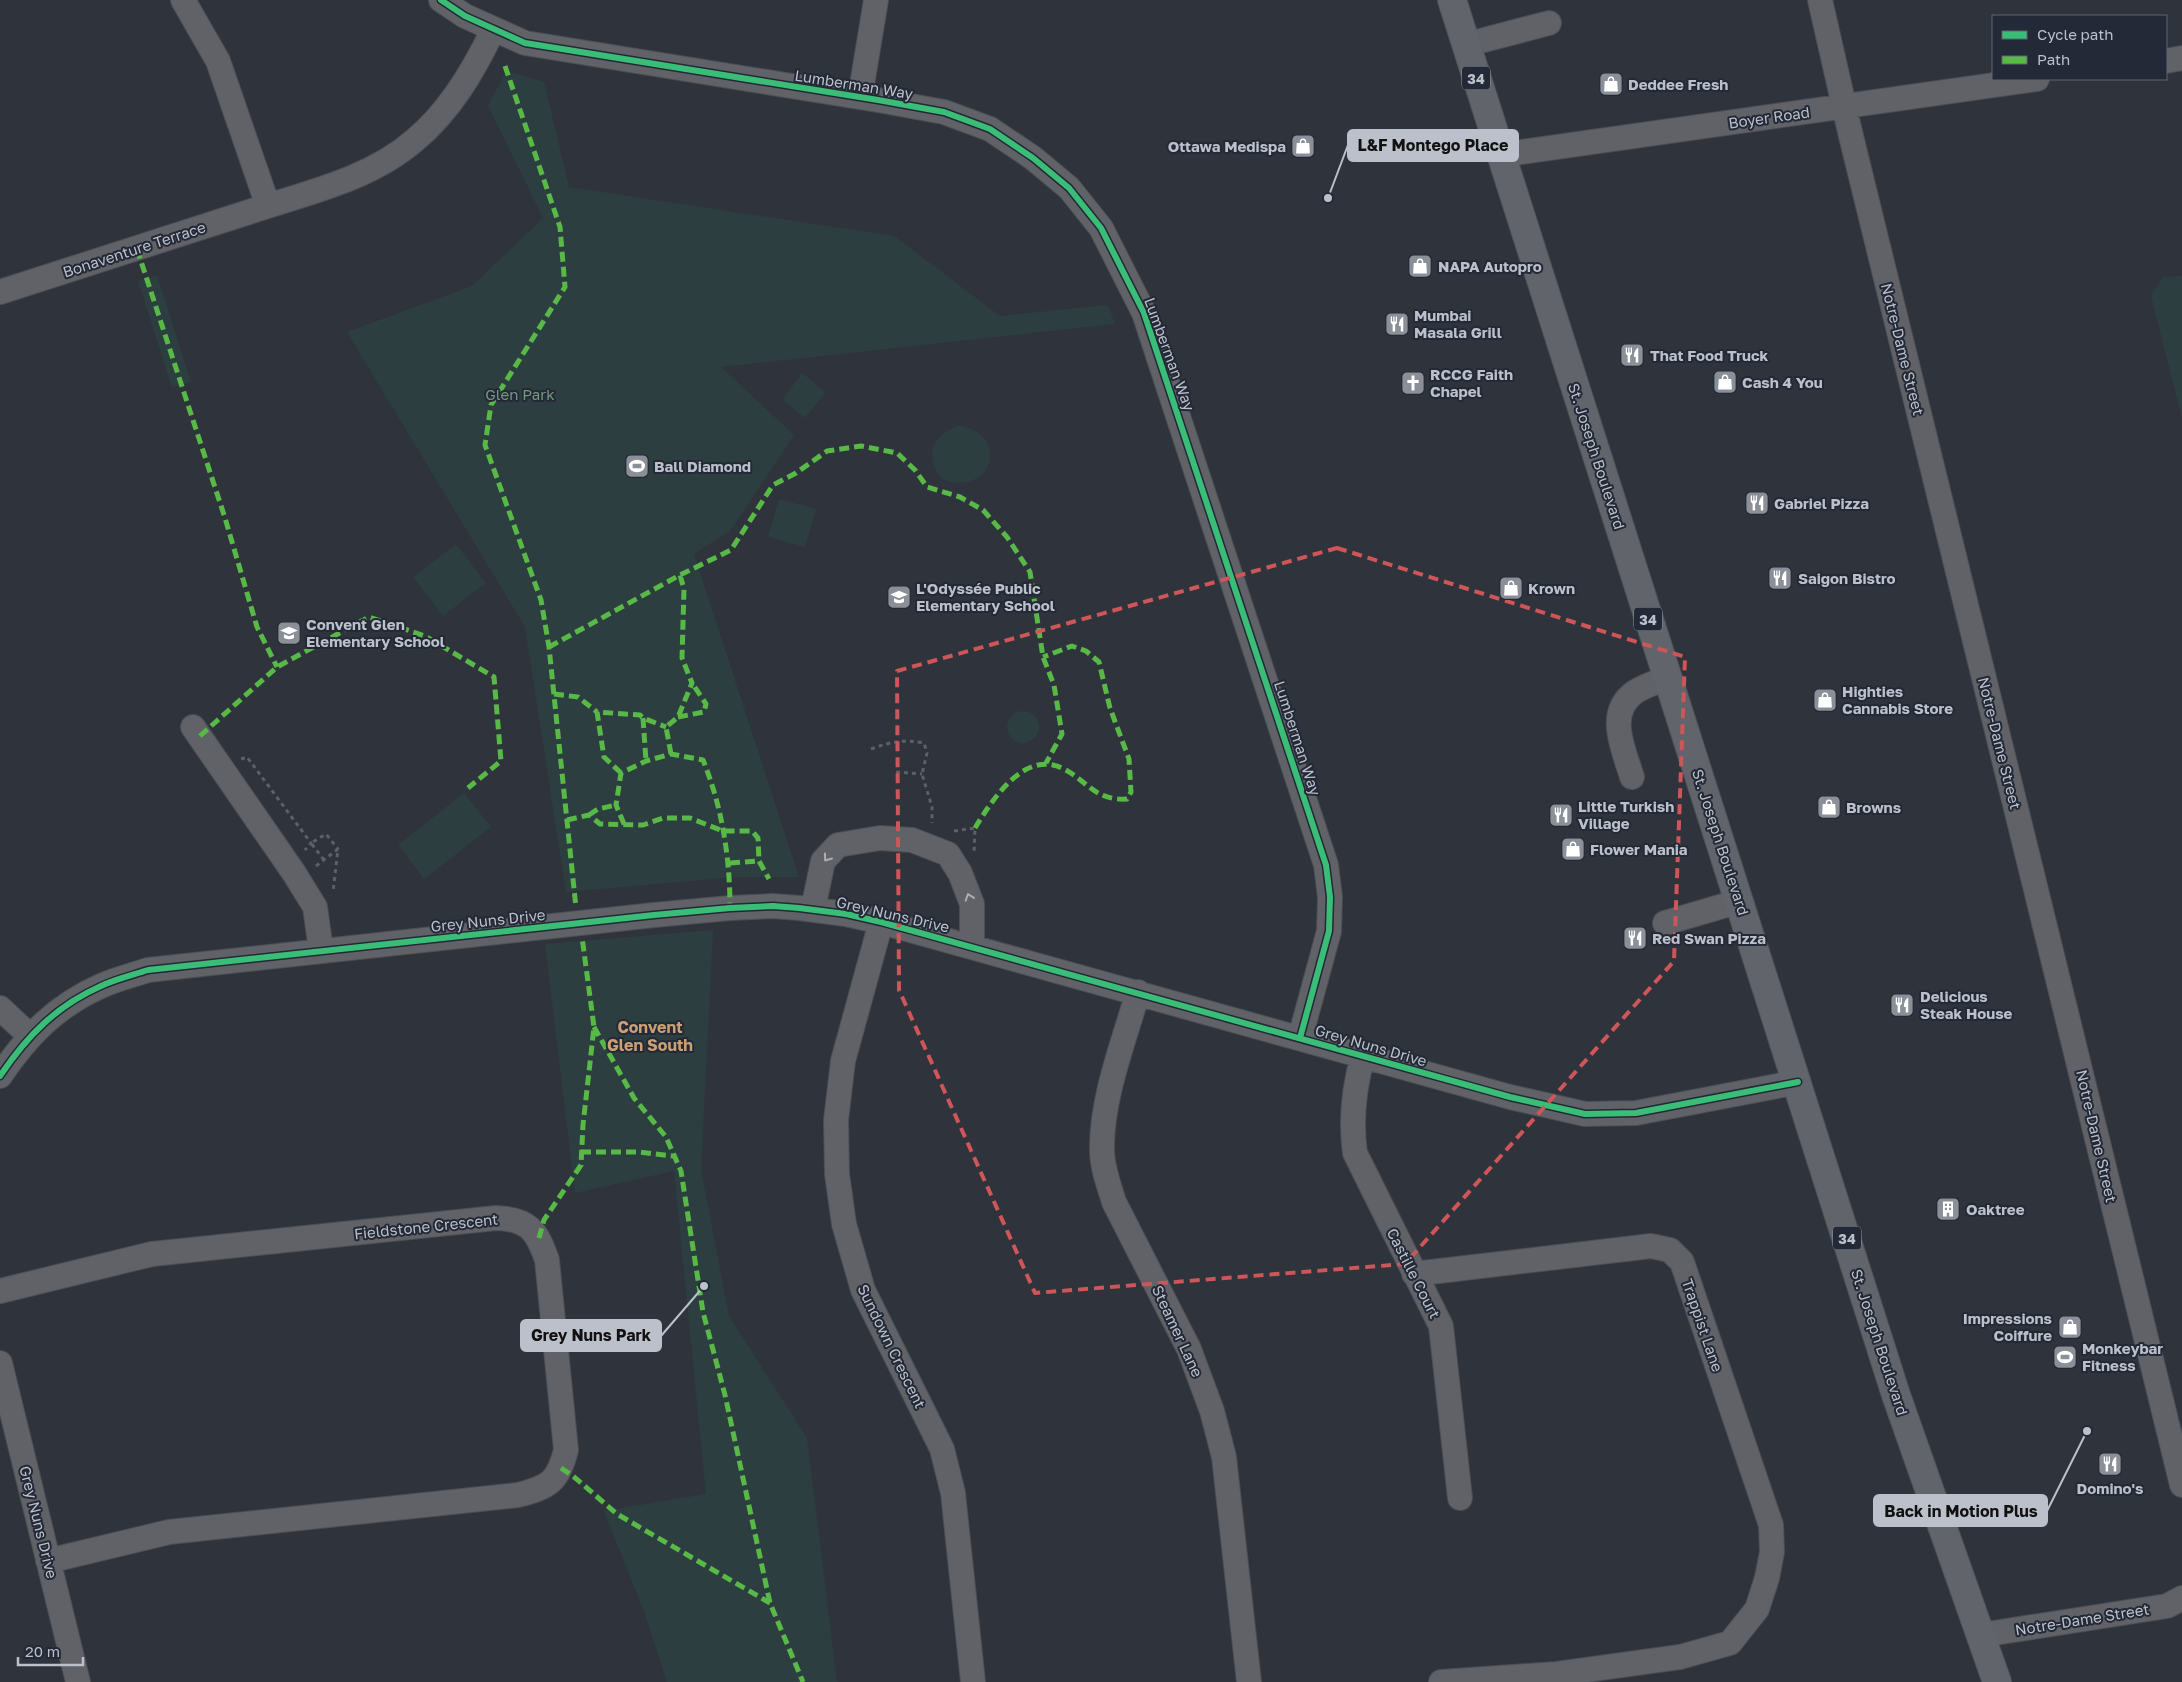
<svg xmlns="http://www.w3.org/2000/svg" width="2182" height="1682" font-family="'Golos Text',sans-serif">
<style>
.green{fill:#2d3e41}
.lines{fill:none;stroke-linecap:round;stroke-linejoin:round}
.minor-casing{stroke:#4b4e54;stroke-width:26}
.major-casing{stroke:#4d5057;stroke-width:30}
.path{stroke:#5d6166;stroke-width:3;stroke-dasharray:4 4;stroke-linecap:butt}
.minor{stroke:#606268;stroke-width:24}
.major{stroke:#61646b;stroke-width:28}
.quiet{stroke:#58b947;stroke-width:5;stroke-dasharray:10 5;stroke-linecap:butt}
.cycleway-casing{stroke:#232936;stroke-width:9}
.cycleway{stroke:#3abd76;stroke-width:6}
.oneway{stroke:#a9adb6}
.marked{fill:none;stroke:#ce5659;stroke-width:4;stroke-dasharray:10 6;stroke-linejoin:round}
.labels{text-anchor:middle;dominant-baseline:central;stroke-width:4;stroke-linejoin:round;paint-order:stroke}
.shield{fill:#232936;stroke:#8d939e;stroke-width:1}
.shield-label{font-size:14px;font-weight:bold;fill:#bbc0ca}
.street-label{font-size:15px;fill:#bbc0ca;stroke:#232936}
.poi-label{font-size:15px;font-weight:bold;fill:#bbc0ca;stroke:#232936;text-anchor:start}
.park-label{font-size:15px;fill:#75997f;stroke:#232936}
.neighbourhood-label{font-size:16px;font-weight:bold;fill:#cba075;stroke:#232936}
.leader{fill:none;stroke:#bbc0ca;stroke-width:2}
.callout-dot{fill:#bbc0ca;stroke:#232936;stroke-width:2}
.callout{fill:#bbc0ca;stroke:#bbc0ca;stroke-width:2}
.callout-label{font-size:16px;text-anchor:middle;font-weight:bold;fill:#111}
</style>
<rect width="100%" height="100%" fill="#2f333b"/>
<!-- green -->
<path class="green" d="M506,71l38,11 25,105 325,49 106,80 108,-11 7,19 -394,43 73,68 -64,96 -36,23 105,323h-63l-170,15 -41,-265 -178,-295 125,-46 71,-68 -55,-112z
M157,275l34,107 -19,6 -34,-107z
M2182,276v142l-31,-122 12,-19z
M802,373l24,19 -21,26 -23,-18z
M959,426c53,8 33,73 -17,53 -18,-24 -11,-44 17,-53z
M779,499l37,10 -11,38 -37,-10z
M456,544l30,39 -43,33 -30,-39z
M1007 727a16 16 0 1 1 32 0a16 16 0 1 1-32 0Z
M464,793l27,34 -67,52 -26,-34z
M713,930l-12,239 28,147 78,122 30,244h-170l-23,-71 -40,-100 102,-17 -32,-323 -99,22 -30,-249z"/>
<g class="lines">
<!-- minor casing -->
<g class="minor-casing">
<path id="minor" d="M183,0l35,61 50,145
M441,0l24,16 60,27 353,57 66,12 46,17 43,29 36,30 32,40 43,85 182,552 4,32 -1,34 -29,107
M1820,0l30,132 332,1353
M1465,45l84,-22
M2166,61l16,-3
M860,97l16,-97
M1500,155l537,-76
M0,292c83,-26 166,-53 249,-80 57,-19 120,-32 166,-72 35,-29 59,-70 78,-110
M193,727l101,146 21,34 6,43
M1632,777c-8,-27 -27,-64 3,-85 9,-6 22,-10 32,-14
M813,909l10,-48 15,-16 42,-7 32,2 36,14 12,19 12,31v42
M881,922l-38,139 -7,59 1,54 7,50 19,66 79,159 11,44 20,189
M1665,923l75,-22
M1138,992c-14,49 -37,107 -36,158 0,18 7,35 12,52l75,147 23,62 12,46 25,225
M0,1008l30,28
M1363,1055c-9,33 -13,64 -8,98l86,173 19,172
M0,1076c27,-40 56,-70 101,-90 15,-7 32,-11 47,-16l506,-55 76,-7 43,-2 26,2 47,6 35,8 629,175 75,17 51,-1 162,-31
M1414,1274l237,-28 19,4 12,12 89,263 1,27 -5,26 -10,31 -27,34 -50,14 -123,17 -116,8
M0,1291l152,-37 344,-36c33,1 41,13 51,42l19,190c-8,32 -17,37 -48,45l-349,37 -121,29
M0,1363l78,319
M1981,1635l186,-29 15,-8"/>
</g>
<!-- major casing -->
<g class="major-casing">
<path id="major" d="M1452,0l444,1395 101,287"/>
</g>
<!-- path -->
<path class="path" d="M871,749c19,-7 32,-10 53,-6l3,10 -5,21 10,33v16
M241,759l6,-2 64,86 -6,7
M896,772l26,2
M954,831l21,-3 -1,25
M324,860l-13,-17 15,-9 12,15
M316,866l22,-17 -5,43"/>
<!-- minor -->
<use href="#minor" class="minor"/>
<!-- major -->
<use href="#major" class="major"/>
<!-- quiet -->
<path class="quiet" d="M505,66l55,161 5,60 -74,118 -6,40 56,155 8,47 27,261
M137,249l88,269 32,109 20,40
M549,647l131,-72 51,-25 42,-65 23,-12 31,-22 34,-5 36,7 18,17 12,17 33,10 23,13 24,27 23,35 13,85 11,28 8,49 -16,29
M554,694l24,3 19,15
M678,717l26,-5 2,-8 -14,-21
M643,718l3,43
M200,736l77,-69 92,-50 56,19 69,41 7,84 -33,27
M671,754l-5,-27 12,-10 14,-34 -10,-25 2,-69 -4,-14
M621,773l-17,-16 -7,-45 43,3 3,3 23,9
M589,815l9,-6 18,-4
M567,820l22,-5 11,9 43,1 20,-7h27l33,13h29l6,7 1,23 10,18
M624,824l-8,-19 5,-32 25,-12 25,-7 32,6c19,47 27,97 27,148
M975,828c17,-28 49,-78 87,-60 25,12 32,33 65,31l4,-7 -2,-33 -19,-51 -11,-46 -13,-11 -14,-5 -29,11
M730,863l29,-2
M594,1027l40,71 32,39 15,34 22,141 22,83 45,208 33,79
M581,1152h58l34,4
M539,1238l5,-18 37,-55 2,-40 11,-98 -12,-90
M561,1468l12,8 44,38 153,89"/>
<!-- cycleway casing -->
<g class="cycleway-casing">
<path id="cycleway" d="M441,0l24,16 60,27 353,57 66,12 46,17 43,29 36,30 32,40 43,85 182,552 4,32 -1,34 -29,107
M0,1076c27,-40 56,-70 101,-90 15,-7 32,-11 47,-16l506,-55 76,-7 43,-2 26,2 47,6 35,8 629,175 75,17 51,-1 162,-31"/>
</g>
<!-- cycleway -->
<use href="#cycleway" class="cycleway"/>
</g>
<!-- one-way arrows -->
<defs><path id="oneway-chevron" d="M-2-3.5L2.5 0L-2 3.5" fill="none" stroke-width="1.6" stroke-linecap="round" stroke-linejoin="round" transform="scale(1.25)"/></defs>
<g class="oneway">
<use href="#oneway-chevron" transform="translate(827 858) rotate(126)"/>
<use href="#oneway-chevron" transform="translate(969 897) rotate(-109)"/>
</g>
<!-- marked area -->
<path class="marked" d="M1337,548l348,109 -11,304 -269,303 -370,29 -136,-303 -2,-319z"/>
<!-- icons -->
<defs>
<g id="shop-square" transform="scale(1.25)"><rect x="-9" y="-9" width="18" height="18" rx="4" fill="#8a8f98" stroke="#232936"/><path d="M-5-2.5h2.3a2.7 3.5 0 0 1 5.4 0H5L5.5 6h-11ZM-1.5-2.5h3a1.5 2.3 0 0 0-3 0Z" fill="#fff"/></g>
<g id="restaurant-square" transform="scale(1.25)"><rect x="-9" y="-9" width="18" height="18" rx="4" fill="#8a8f98" stroke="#232936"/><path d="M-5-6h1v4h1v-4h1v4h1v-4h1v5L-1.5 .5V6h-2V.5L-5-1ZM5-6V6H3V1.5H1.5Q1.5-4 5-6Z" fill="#fff"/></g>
<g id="church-square" transform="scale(1.25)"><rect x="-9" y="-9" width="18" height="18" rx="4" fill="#8a8f98" stroke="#232936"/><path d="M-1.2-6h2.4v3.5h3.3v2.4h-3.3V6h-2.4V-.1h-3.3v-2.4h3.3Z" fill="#fff"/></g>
<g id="stadium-square" transform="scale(1.25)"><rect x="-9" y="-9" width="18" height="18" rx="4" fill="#8a8f98" stroke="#232936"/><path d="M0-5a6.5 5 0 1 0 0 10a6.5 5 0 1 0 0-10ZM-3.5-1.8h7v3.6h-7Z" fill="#fff"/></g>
<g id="school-square" transform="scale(1.25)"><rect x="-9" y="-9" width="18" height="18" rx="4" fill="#8a8f98" stroke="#232936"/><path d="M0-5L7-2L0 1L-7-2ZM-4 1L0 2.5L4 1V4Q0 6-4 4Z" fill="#fff"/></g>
<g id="building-square" transform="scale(1.25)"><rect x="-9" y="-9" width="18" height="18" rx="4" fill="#8a8f98" stroke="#232936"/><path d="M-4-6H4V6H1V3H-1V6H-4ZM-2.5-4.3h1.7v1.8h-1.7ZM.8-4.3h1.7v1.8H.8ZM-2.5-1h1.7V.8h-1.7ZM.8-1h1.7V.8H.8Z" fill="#fff"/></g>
</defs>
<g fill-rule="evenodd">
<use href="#shop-square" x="1611" y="84"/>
<use href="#shop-square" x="1303" y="146"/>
<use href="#shop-square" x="1420" y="266"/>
<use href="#restaurant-square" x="1397" y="324"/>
<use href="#restaurant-square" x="1632" y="355"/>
<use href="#shop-square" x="1725" y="382"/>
<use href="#church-square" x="1413" y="383"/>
<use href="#stadium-square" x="637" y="466"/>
<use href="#restaurant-square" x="1757" y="503"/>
<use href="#restaurant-square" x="1780" y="578"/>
<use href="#shop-square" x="1511" y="588"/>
<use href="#school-square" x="899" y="597"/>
<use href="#school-square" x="289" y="633"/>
<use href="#shop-square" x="1825" y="700"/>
<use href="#shop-square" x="1829" y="807"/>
<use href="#restaurant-square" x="1561" y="815"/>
<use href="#shop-square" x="1573" y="849"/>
<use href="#restaurant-square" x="1635" y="938"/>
<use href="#restaurant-square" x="1902" y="1005"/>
<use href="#building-square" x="1948" y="1209"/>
<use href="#shop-square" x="2070" y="1327"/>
<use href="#stadium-square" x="2065" y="1357"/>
<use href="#restaurant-square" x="2110" y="1464"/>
</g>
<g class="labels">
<!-- shield labels -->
<g class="shield">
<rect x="1462" y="66.5" width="28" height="23" rx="4"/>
<rect x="1634" y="607.5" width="28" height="23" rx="4"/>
<rect x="1833" y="1226.5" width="28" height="23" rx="4"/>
</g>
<g class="shield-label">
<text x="1476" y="78">34</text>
<text x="1648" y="619">34</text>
<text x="1847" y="1238">34</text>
</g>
<!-- street labels -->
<g class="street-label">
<text transform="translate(854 84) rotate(9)">Lumberman Way</text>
<text transform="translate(1769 117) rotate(-8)">Boyer Road</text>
<text transform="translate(134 249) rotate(-18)">Bonaventure Terrace</text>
<text transform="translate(1903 349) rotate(76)">Notre-Dame Street</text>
<text transform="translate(1170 354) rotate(70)">Lumberman Way</text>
<text transform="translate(1597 456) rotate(72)">St. Joseph Boulevard</text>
<text transform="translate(1298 738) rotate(72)">Lumberman Way</text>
<text transform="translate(2000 743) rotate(76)">Notre-Dame Street</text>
<text transform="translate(1721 842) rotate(72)">St. Joseph Boulevard</text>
<text transform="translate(893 914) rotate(13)">Grey Nuns Drive</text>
<text transform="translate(488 920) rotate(-6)">Grey Nuns Drive</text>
<text transform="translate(1371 1045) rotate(16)">Grey Nuns Drive</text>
<text transform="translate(2097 1136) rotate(77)">Notre-Dame Street</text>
<text transform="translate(426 1226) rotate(-6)">Fieldstone Crescent</text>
<text transform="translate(1414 1273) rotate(63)">Castille Court</text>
<text transform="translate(1703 1325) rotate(71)">Trappist Lane</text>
<text transform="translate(1178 1331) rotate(65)">Steamer Lane</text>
<text transform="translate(1880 1342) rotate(72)">St. Joseph Boulevard</text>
<text transform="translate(892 1346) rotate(64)">Sundown Crescent</text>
<text transform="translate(39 1522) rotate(76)">Grey Nuns Drive</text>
<text transform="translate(2082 1619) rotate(-9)">Notre-Dame Street</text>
</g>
<!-- poi labels -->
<g class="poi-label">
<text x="1628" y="84">Deddee Fresh</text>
<text x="1286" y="146" text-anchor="end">Ottawa Medispa</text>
<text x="1438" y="266">NAPA Autopro</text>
<text x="1414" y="315">Mumbai<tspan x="1414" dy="17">Masala Grill</tspan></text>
<text x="1650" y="355">That Food Truck</text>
<text x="1430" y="374">RCCG Faith<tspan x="1430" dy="17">Chapel</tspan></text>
<text x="1742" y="382">Cash 4 You</text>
<text x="654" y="466">Ball Diamond</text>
<text x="1774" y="503">Gabriel Pizza</text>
<text x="1798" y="578">Saigon Bistro</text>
<text x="916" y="588">L'Odyssée Public<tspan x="916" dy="17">Elementary School</tspan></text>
<text x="1528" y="588">Krown</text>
<text x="306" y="624">Convent Glen<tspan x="306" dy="17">Elementary School</tspan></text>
<text x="1842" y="691">Highties<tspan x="1842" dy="17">Cannabis Store</tspan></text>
<text x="1578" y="806">Little Turkish<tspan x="1578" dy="17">Village</tspan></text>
<text x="1846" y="807">Browns</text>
<text x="1590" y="849">Flower Mania</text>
<text x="1652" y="938">Red Swan Pizza</text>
<text x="1920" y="996">Delicious<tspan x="1920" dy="17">Steak House</tspan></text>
<text x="1966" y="1209">Oaktree</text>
<text x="2052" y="1318" text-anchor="end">Impressions<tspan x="2052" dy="17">Coiffure</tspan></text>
<text x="2082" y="1348">Monkeybar<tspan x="2082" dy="17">Fitness</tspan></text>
<text x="2110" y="1488" text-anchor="middle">Domino's</text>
</g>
<!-- park labels -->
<g class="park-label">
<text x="520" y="394">Glen Park</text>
</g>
<!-- neighbourhood labels -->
<g class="neighbourhood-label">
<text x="650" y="1027">Convent<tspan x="650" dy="18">Glen South</tspan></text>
</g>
</g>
<!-- callouts -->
<path class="leader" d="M1328 198L1348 145M704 1286L661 1336M2087 1431L2047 1511"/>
<g class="callout-dot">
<circle cx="1328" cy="198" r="5"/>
<circle cx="704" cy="1286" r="5"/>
<circle cx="2087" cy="1431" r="5"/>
</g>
<g class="callout">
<rect x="1348" y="130" width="170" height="31" rx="5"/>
<rect x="521" y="1320" width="140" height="31" rx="5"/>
<rect x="1874" y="1495" width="173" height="31" rx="5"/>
</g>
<g class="callout-label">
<text x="1433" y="151">L&amp;F Montego Place</text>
<text x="591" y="1341">Grey Nuns Park</text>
<text x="1961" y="1517">Back in Motion Plus</text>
</g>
<!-- legend -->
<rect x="1992" y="15" width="175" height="65" fill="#232936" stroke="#606571"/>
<rect x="2002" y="31" width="25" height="8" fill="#3abd76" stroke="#606571"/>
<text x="2037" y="40" font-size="15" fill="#bbc0ca">Cycle path</text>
<rect x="2002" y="56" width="25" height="8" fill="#58b947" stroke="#606571"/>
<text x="2037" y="65" font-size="15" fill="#bbc0ca">Path</text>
<!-- scale -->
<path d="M18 1657v8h65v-8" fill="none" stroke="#bbc0ca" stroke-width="2.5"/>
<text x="25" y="1657" font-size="15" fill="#bbc0ca" stroke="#232936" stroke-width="4" paint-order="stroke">20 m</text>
</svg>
